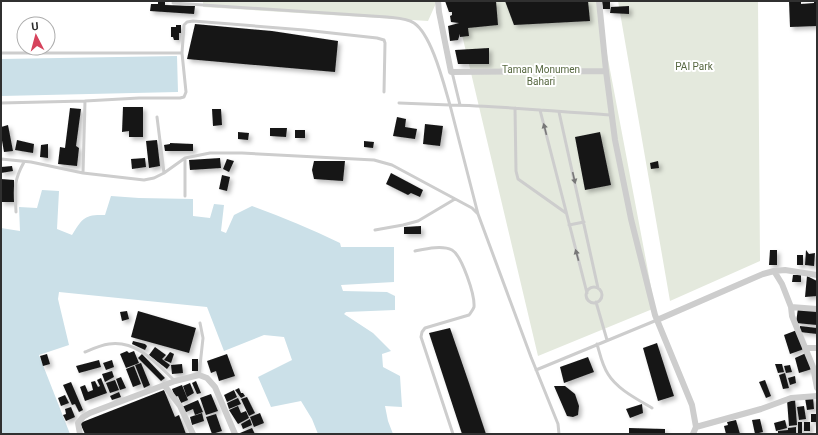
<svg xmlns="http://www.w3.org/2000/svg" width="818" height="435" font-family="Roboto,sans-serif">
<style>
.green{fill:#e4e9dd}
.water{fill:#cbe0e8}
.building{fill:#171717;filter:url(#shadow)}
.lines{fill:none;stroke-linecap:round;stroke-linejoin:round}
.service{stroke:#cdcdcd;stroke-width:3}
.minor{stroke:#cdcdcd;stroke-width:6}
.oneway{fill:#777}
.labels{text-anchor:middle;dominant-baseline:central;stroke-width:4;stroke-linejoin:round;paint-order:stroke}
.park-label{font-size:10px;fill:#576841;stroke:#fff}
</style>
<defs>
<filter id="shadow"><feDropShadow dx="3" dy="3" stdDeviation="2" flood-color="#0004"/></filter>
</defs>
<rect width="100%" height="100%" fill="#fff"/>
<!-- green -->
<path class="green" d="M203,1h234l-9,20 -225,-14z
M454,1h143l58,307 -117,48z
M618,1h140l2,260 -90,40z"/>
<!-- water -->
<path class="water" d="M177,56l1,36 -177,4v-37z
M42,190l17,1 -2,38 15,6c10,-16 12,-21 33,-20l6,-19 28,2 54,1v17l17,2 4,-14 10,1 -3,26 5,2 8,-18 18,-9c30,11 59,23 88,37l1,4h53v35l-53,3 2,6 44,1 8,4v14l-49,2 -2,2 29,19 18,18 -9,3 1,13 17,9 2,31 -17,-1 3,15 5,13h-75l-6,-15 -11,-18 -30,6 -13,-30 34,-17 -8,-23 -20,-2 -40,16 -17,-44 -148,-15 -1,7 11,46 -30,10 31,79h-69v-206l19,3 -1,-24 18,1z"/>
<!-- building -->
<path class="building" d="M158,1h7v4l30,1 -1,8 -44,-3 1,-7h7z
M445,1h51l2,24 -30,3 1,8 -9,1v-3l-2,6 -8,1 -2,-15 11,-3 -8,-1 -1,-6 2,-1v-3h-3z
M505,1h83l2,20 -76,4z
M602,1h8v8h-7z
M789,1h12v3l13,-1v-2h3v25l-27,1z
M629,6v8l-19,-1 1,-6z
M195,24l77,7 66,10 -3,31 -148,-13z
M176,25h5v8h-2v7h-5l-1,-3h-2v-10h5z
M489,48v16h-31l-3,-14z
M123,107h20v30h-14v-6l-7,1z
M70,108l11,1 -5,37 3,2 -2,18 -19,-2 2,-17 5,1z
M212,109h9l1,16 -9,1z
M397,117l9,2 -1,8 12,2 -2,10 -22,-3z
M425,124l18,2 -3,20 -17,-2z
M8,125l5,26 -9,1 -3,-17v-8z
M270,128h17l-1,9 -16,-1z
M295,130h10v8h-10z
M238,132l11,1 -1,7 -10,-1z
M600,132l11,53 -26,5 -10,-53z
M17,140l17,4 -1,9 -18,-3z
M157,140l3,26 -11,2 -3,-27z
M364,141l10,1 -1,6 -9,-1z
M170,143l23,1v7h-28l-1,-6 6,-1z
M48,144v14l-8,-1 1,-12z
M145,158l1,9 -14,2 -1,-10z
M220,158l1,10 -31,2 -1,-10z
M227,159l7,2 -5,11 -6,-3z
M314,161h31l-2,20 -29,-2 -2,-9z
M658,161l1,7 -8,1 -1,-6z
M12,166l1,5 -12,2v-6z
M391,173l32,17 -3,7 -9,-4 -3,2 -22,-11z
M222,175l8,2 -3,14 -8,-2z
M1,179l13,1v22h-13z
M421,226v8h-17v-7z
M770,250h7v15h-8z
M806,250l3,4 6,-1 -1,13 -9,-1z
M797,255h6v10h-6z
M793,275h8v7h-9z
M807,276l10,5v15l-12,1z
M798,308l19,3v14l-21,-2z
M127,311l2,8 -7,2 -2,-9z
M138,311l58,17 -7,25 -58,-16z
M800,326l17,2v6l-17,-2z
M450,328l19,55 17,51h-24l-33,-101z
M797,330l7,19 -14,5 -6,-19z
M133,341l12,3 2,2 -2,4 -13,-6z
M657,343l17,53 -16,5 -15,-53z
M155,347l11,8 -4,4 8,6 -3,4 -18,-14z
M127,351l2,2 5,-2 5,12 -13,5 -6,-14z
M170,352l4,2 -3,9 -7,-3z
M806,353l6,16 -13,4 -4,-15z
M47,354l3,10 -7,2 -3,-10z
M142,354l23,24 -4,3 -23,-23z
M227,354l8,22 -16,5 -3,-10 -5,2 -4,-12z
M588,357l6,15 -30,11 -4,-16z
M192,359h6v12h-6z
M99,360l2,7 -22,6 -3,-7z
M112,360l2,7 -8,3 -3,-7z
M141,363l9,22 -6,3 -9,-23z
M182,364l1,9 -11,1 -1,-9z
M775,364h7l2,8 -6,1z
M790,365l2,7 -6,1 -2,-7z
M134,366l7,18 -8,3 -7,-18z
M112,371l2,6 -9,5 -3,-8z
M785,373l4,15 -6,1 -4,-14z
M795,376l1,7 -6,2 -2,-7z
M121,377l5,11 -6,2 -4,-11z
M101,378l6,15 -22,8 -5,-14 5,-2 3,7 5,-2 -2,-8 4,-1 3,6 2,-1 -3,-6z
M115,380l4,10 -9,3 -4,-10z
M765,380l6,16 -5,2 -7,-16z
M196,381l5,12 -4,1 -5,-11z
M71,382l12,28 -4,2 -4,-8 -3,1 -9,-20z
M190,383l4,10 -7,4 -4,-11z
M182,385l6,15 -7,3 -3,-7 -3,1 -3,-8z
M554,386h11l10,8 4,12 -1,9 -5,2 -6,-1z
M239,388l2,5h2l2,3 -4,2 -6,-8z
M164,390l11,27 4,-2 7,19h-101l-5,-11z
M234,390l3,7 -10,5 -3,-7z
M119,392l2,5 -9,3 -2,-4z
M211,394l7,17 -12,4 -6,-17z
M65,395l4,8 -8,3 -3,-8z
M247,397l8,16 -6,3 -8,-17z
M813,397l1,12 -7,1 -2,-12z
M238,398l3,6 -12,5 -2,-6z
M795,399l2,26 -8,1 -2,-26z
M198,400l5,12 -8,3 -2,-6 -9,4 -2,-6z
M642,404l1,9 -13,5 -4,-9z
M238,406l3,7 5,-2 3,7 -11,6 -9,-14z
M804,406l2,13 -7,1 -2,-13z
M71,407l4,10 -9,4 -3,-6 3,-1 -1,-5z
M202,413l2,8 -12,4 -2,-8z
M260,413l4,10 -10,4 -4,-10z
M216,414l6,17 -10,3 -6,-17z
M811,414h6v8h-6z
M250,419l2,6 -9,4 -2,-5z
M760,419l3,13 -8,2 -3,-14z
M736,420l4,14h-14l-2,-8 4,-1 -1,-3z
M785,420l2,8 -11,3 -2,-8z
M798,422h4v12l-4,-1z
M804,422h6v9h-6z
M796,427v7h-18v-3l10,-1v-2z
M252,428l3,6h-15v-1z
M629,428l36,1v5h-36z"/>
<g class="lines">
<!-- service -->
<path class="service" d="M173,3l214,14c9,1 20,1 27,6 18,12 30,62 36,82 54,1 108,7 162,10
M1,53h181l4,39 -2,5 -4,1h-41l-54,3 -2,72
M182,53l2,-28 3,-3 6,-1 111,9 73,8 7,2 1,3 -1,49
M452,72l8,33
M1,103l84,-2
M399,103l51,2 28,109
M515,108l1,63 2,8 48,34
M540,110l47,183
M559,112l39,176
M157,117l7,56
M1,159l30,3 52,11 61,7 10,-2 10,-5 21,-15 25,-5h32l132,7 18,5 80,43 6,6 53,143 27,67 1,10
M185,196v-38
M16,212c-1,-23 -3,-30 8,-50
M569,225l15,-3
M375,230l28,-5 15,-4 37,-22
M415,251c10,-2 27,-6 37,-1 10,6 23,45 22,57 -1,3 -3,5 -5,8l-44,13 -3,4 -1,5 32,97
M586 295a8 8 0 1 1 16 0a8 8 0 1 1-16 0Z
M596,302l11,38
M597,344c3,10 5,21 11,30 9,15 29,25 44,34
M85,352c7,-3 16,-7 24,-8 28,-4 47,19 66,37
M536,370l121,-50
M199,375l4,-37 -3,-15"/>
<!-- minor -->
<path class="minor" d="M438,1l1,11 12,60 155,-1
M599,1l7,70 9,69 16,79 24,96 37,90 4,22 -3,7
M817,275l-32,-5 -11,1 8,13 9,23 1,9 21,51 4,21
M791,307l26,2
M657,320l92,-40 14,-6 11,-3
M805,348h12
M164,385l16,21 13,28
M696,427l65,-18 30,-11 26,-2
M80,434l-2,-11 5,-6 7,-4 85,-32 24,-6 8,3 8,9 20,47"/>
</g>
<!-- one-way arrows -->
<defs><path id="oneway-solid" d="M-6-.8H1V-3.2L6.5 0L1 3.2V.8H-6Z"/></defs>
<g class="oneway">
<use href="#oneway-solid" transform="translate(545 129) rotate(-104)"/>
<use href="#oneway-solid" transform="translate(574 178) rotate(77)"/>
<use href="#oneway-solid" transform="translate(577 255) rotate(-105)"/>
</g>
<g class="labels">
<!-- park labels -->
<g class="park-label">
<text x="694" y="66">PAI Park</text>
<text x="541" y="69">Taman Monumen<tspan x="541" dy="12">Bahari</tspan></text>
</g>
</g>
<!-- border -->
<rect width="818" height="435" fill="none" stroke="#303030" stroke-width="4"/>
<!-- north arrow -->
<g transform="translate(36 36) rotate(354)"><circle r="19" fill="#ffffff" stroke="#acacac"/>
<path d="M0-3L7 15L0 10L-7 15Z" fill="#d6435c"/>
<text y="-6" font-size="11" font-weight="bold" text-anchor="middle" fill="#303030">U</text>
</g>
</svg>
